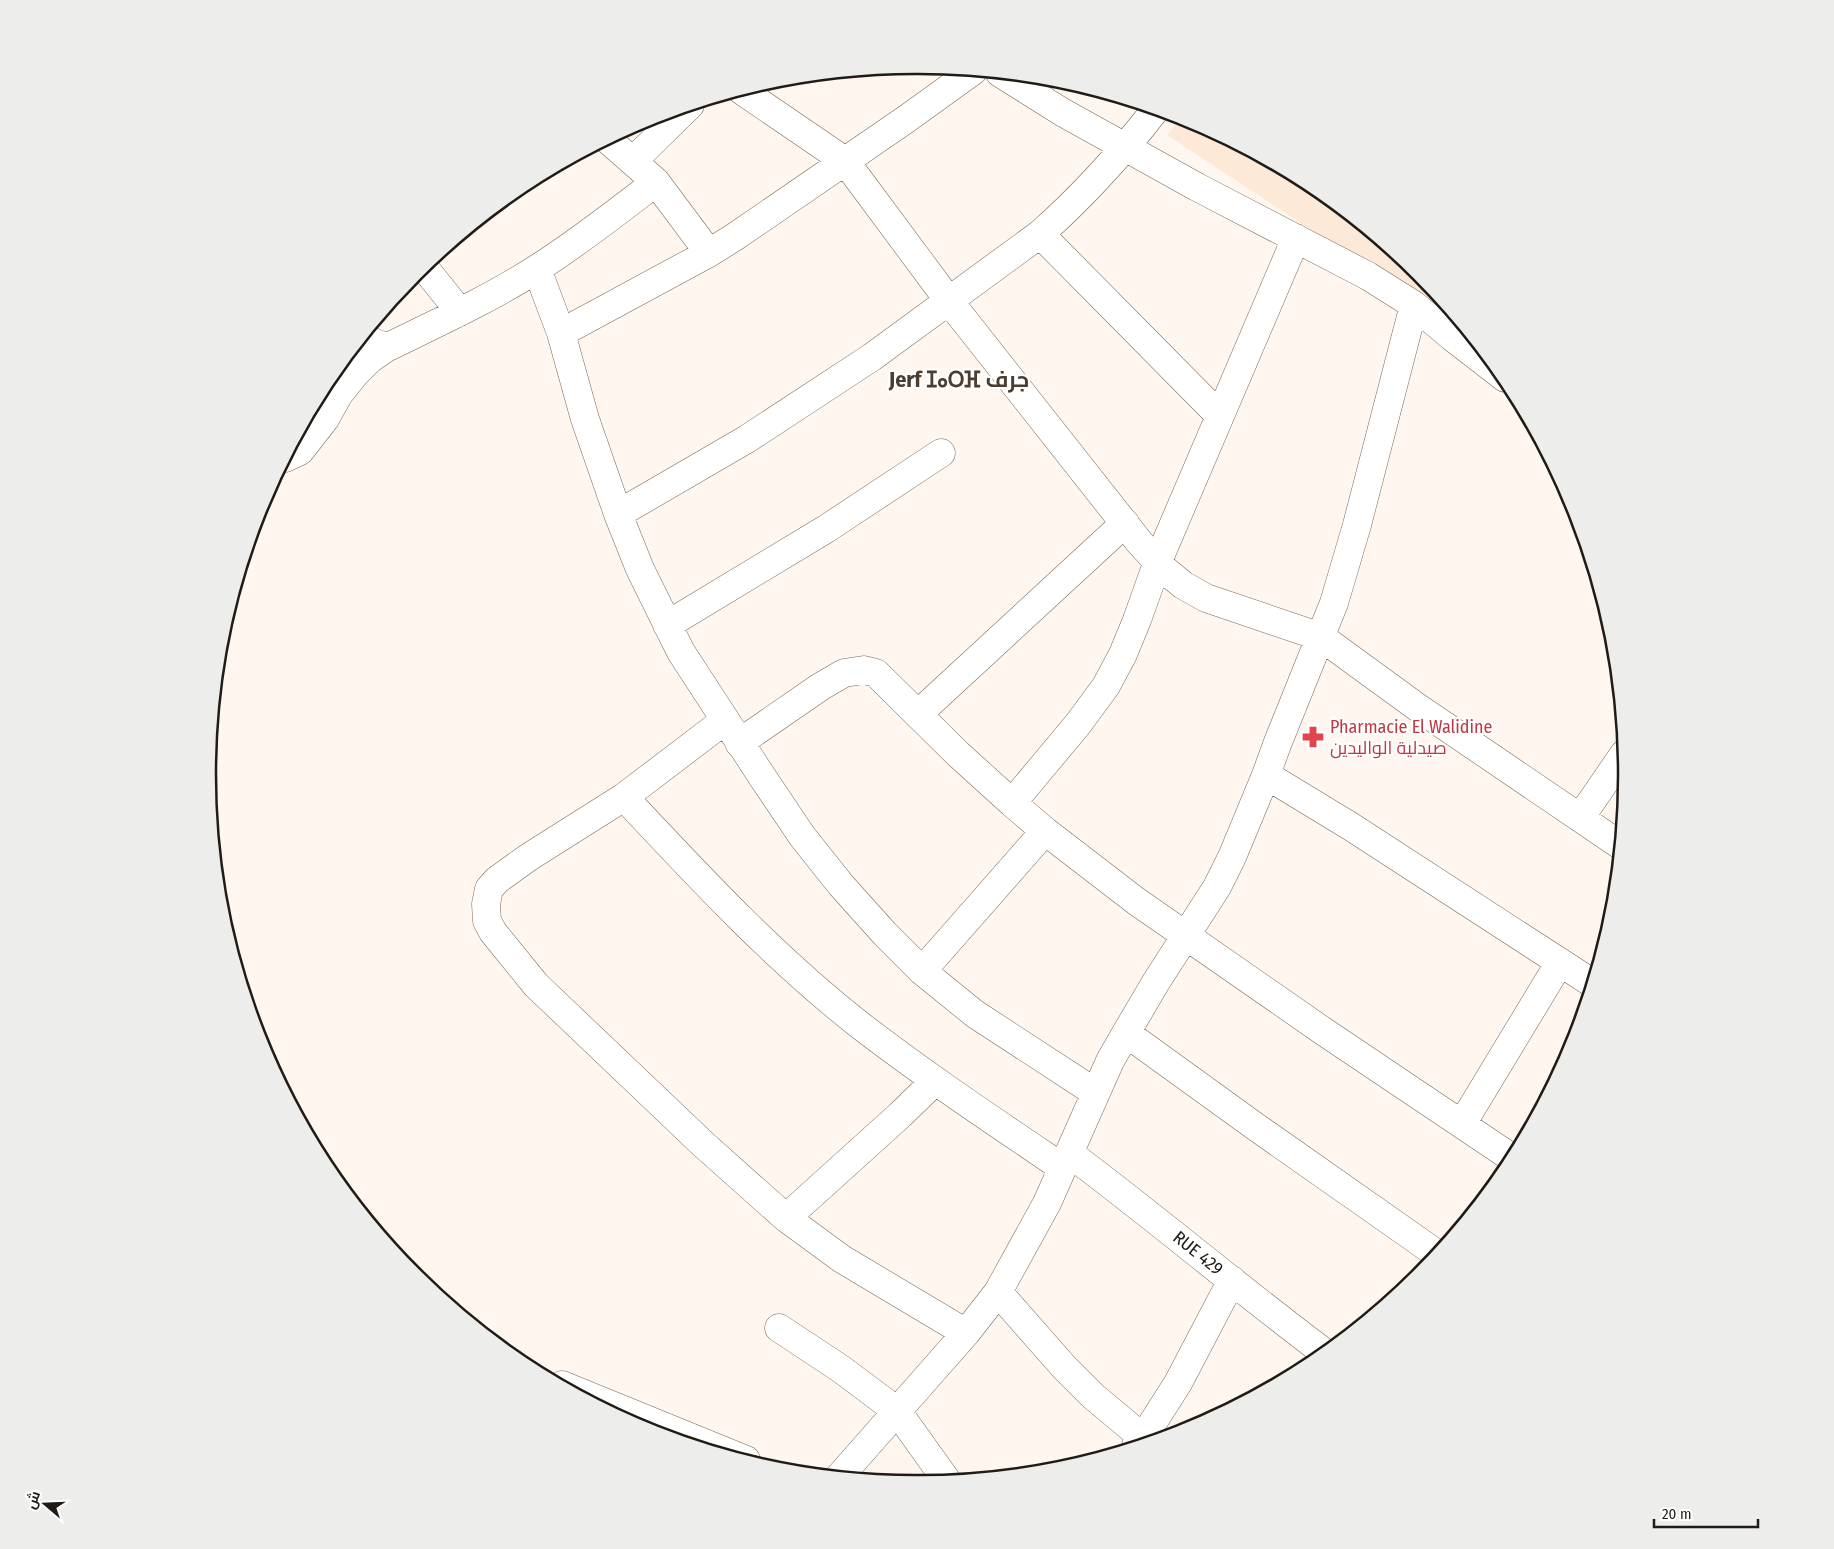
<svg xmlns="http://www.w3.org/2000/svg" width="1834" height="1549" font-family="'Fira Sans Condensed',Cairo,'Noto Sans Tifinagh',sans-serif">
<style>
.built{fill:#fde9d7}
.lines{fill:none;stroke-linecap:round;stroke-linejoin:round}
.street-casing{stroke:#7a695b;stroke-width:29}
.street{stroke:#fff;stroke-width:28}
.labels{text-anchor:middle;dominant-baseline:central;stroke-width:4.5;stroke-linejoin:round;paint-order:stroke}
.health-label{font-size:18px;fill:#be3a42;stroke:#fff;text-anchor:start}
.street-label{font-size:18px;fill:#211b15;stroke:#fff}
.district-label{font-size:22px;font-weight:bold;fill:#4c3d30;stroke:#fff}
.rim{fill:none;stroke:#211b15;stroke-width:2.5}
</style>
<rect width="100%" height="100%" fill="#fef6ef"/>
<!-- built -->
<path class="built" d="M1181,117l8,2 122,66 108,88 49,60 -301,-198z"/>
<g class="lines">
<!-- street casing -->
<g class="street-casing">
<path id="street" d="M1000,73l62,39 135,75 171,89 46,29 38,32 53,41
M741,90l104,71 104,140 191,242 26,28 17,14 23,13 115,39 96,70 203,138
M607,139l49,43 53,71
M633,161l57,-56
M1040,234l179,181
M423,266l37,46
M537,269l24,64 24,86 33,95 22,55 41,83 82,126 39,58 39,49 44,49 37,37 53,43 121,79
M561,333l148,-80 27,-17 169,-116 68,-49
M363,337l23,11c51,-25 104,-49 152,-80 41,-26 79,-56 118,-86
M285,458l15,-7 25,-32 14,-25 16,-20 15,-15 16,-11
M618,514l129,-75 125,-82 168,-123c43,-38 81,-80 116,-125
M667,625l159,-96 115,-76
M918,714l207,-191
M724,721l-100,76 -95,60 -32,23 -8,9 -3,15 1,17 6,11 43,53 167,159 83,74 56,41 124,74
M739,743l81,-56 24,-14 20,-3 12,3 82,81 54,49 33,28 91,70 187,130 189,127
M1266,775l84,51 242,157
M624,797c75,80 150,161 237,229 65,50 134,96 202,142
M1012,803l66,-79 28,-38 17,-32 14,-34 21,-59 138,-323
M1580,818l44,-64
M922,971l123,-140
M1126,1033l130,94 181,127
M1462,1124l98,-162
M1069,1153c87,65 169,135 256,200
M786,1218l114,-103 35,-34
M998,1292l66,75 29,29 55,46
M779,1328l62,41 56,42 50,70
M562,1385l184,75
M1136,1446l7,-8 35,-55 54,-103
M840,1476l126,-143 32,-41 49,-89 63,-142 16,-28 30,-51 61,-95 15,-30 34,-82 12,-33 56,-139 23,-78 57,-220"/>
</g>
<!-- street -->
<use href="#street" class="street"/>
</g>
<!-- icons -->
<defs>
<g id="pharmacy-bare" transform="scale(1.725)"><path d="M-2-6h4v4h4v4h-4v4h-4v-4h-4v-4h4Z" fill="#e0444e" stroke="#fff" stroke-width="2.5" paint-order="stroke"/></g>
</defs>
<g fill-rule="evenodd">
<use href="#pharmacy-bare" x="1313" y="737"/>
</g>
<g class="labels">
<!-- health labels -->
<g class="health-label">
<text x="1330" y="727">Pharmacie El Walidine<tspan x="1330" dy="21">صيدلية الواليدين</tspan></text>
</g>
<!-- street labels -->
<g class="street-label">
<text transform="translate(1198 1253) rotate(39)">RUE 429</text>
</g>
<!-- district labels -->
<g class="district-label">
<text x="959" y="379">Jerf ⵊⴰⵔⴼ جرف</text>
</g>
</g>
<!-- crop -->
<path d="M0 0H1834V1549H0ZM916 74H918A700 700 0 0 1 1618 774V775A700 700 0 0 1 918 1475H916A700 700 0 0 1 216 775V774A700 700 0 0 1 916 74Z" fill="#ededec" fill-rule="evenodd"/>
<path class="rim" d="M916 74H918A700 700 0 0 1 1618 774V775A700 700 0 0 1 918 1475H916A700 700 0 0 1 216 775V774A700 700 0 0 1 916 74Z"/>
<!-- north arrow -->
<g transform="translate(45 1504) rotate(289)" stroke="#ffffff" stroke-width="4" paint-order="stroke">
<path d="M0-4L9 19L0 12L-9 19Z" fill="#211b15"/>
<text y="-8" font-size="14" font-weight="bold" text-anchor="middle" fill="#211b15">ش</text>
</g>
<!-- scale -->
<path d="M1654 1519v8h104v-8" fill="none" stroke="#211b15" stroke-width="2.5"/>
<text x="1662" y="1519" font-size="15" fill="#211b15" stroke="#ffffff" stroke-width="4" paint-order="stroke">20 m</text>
</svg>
